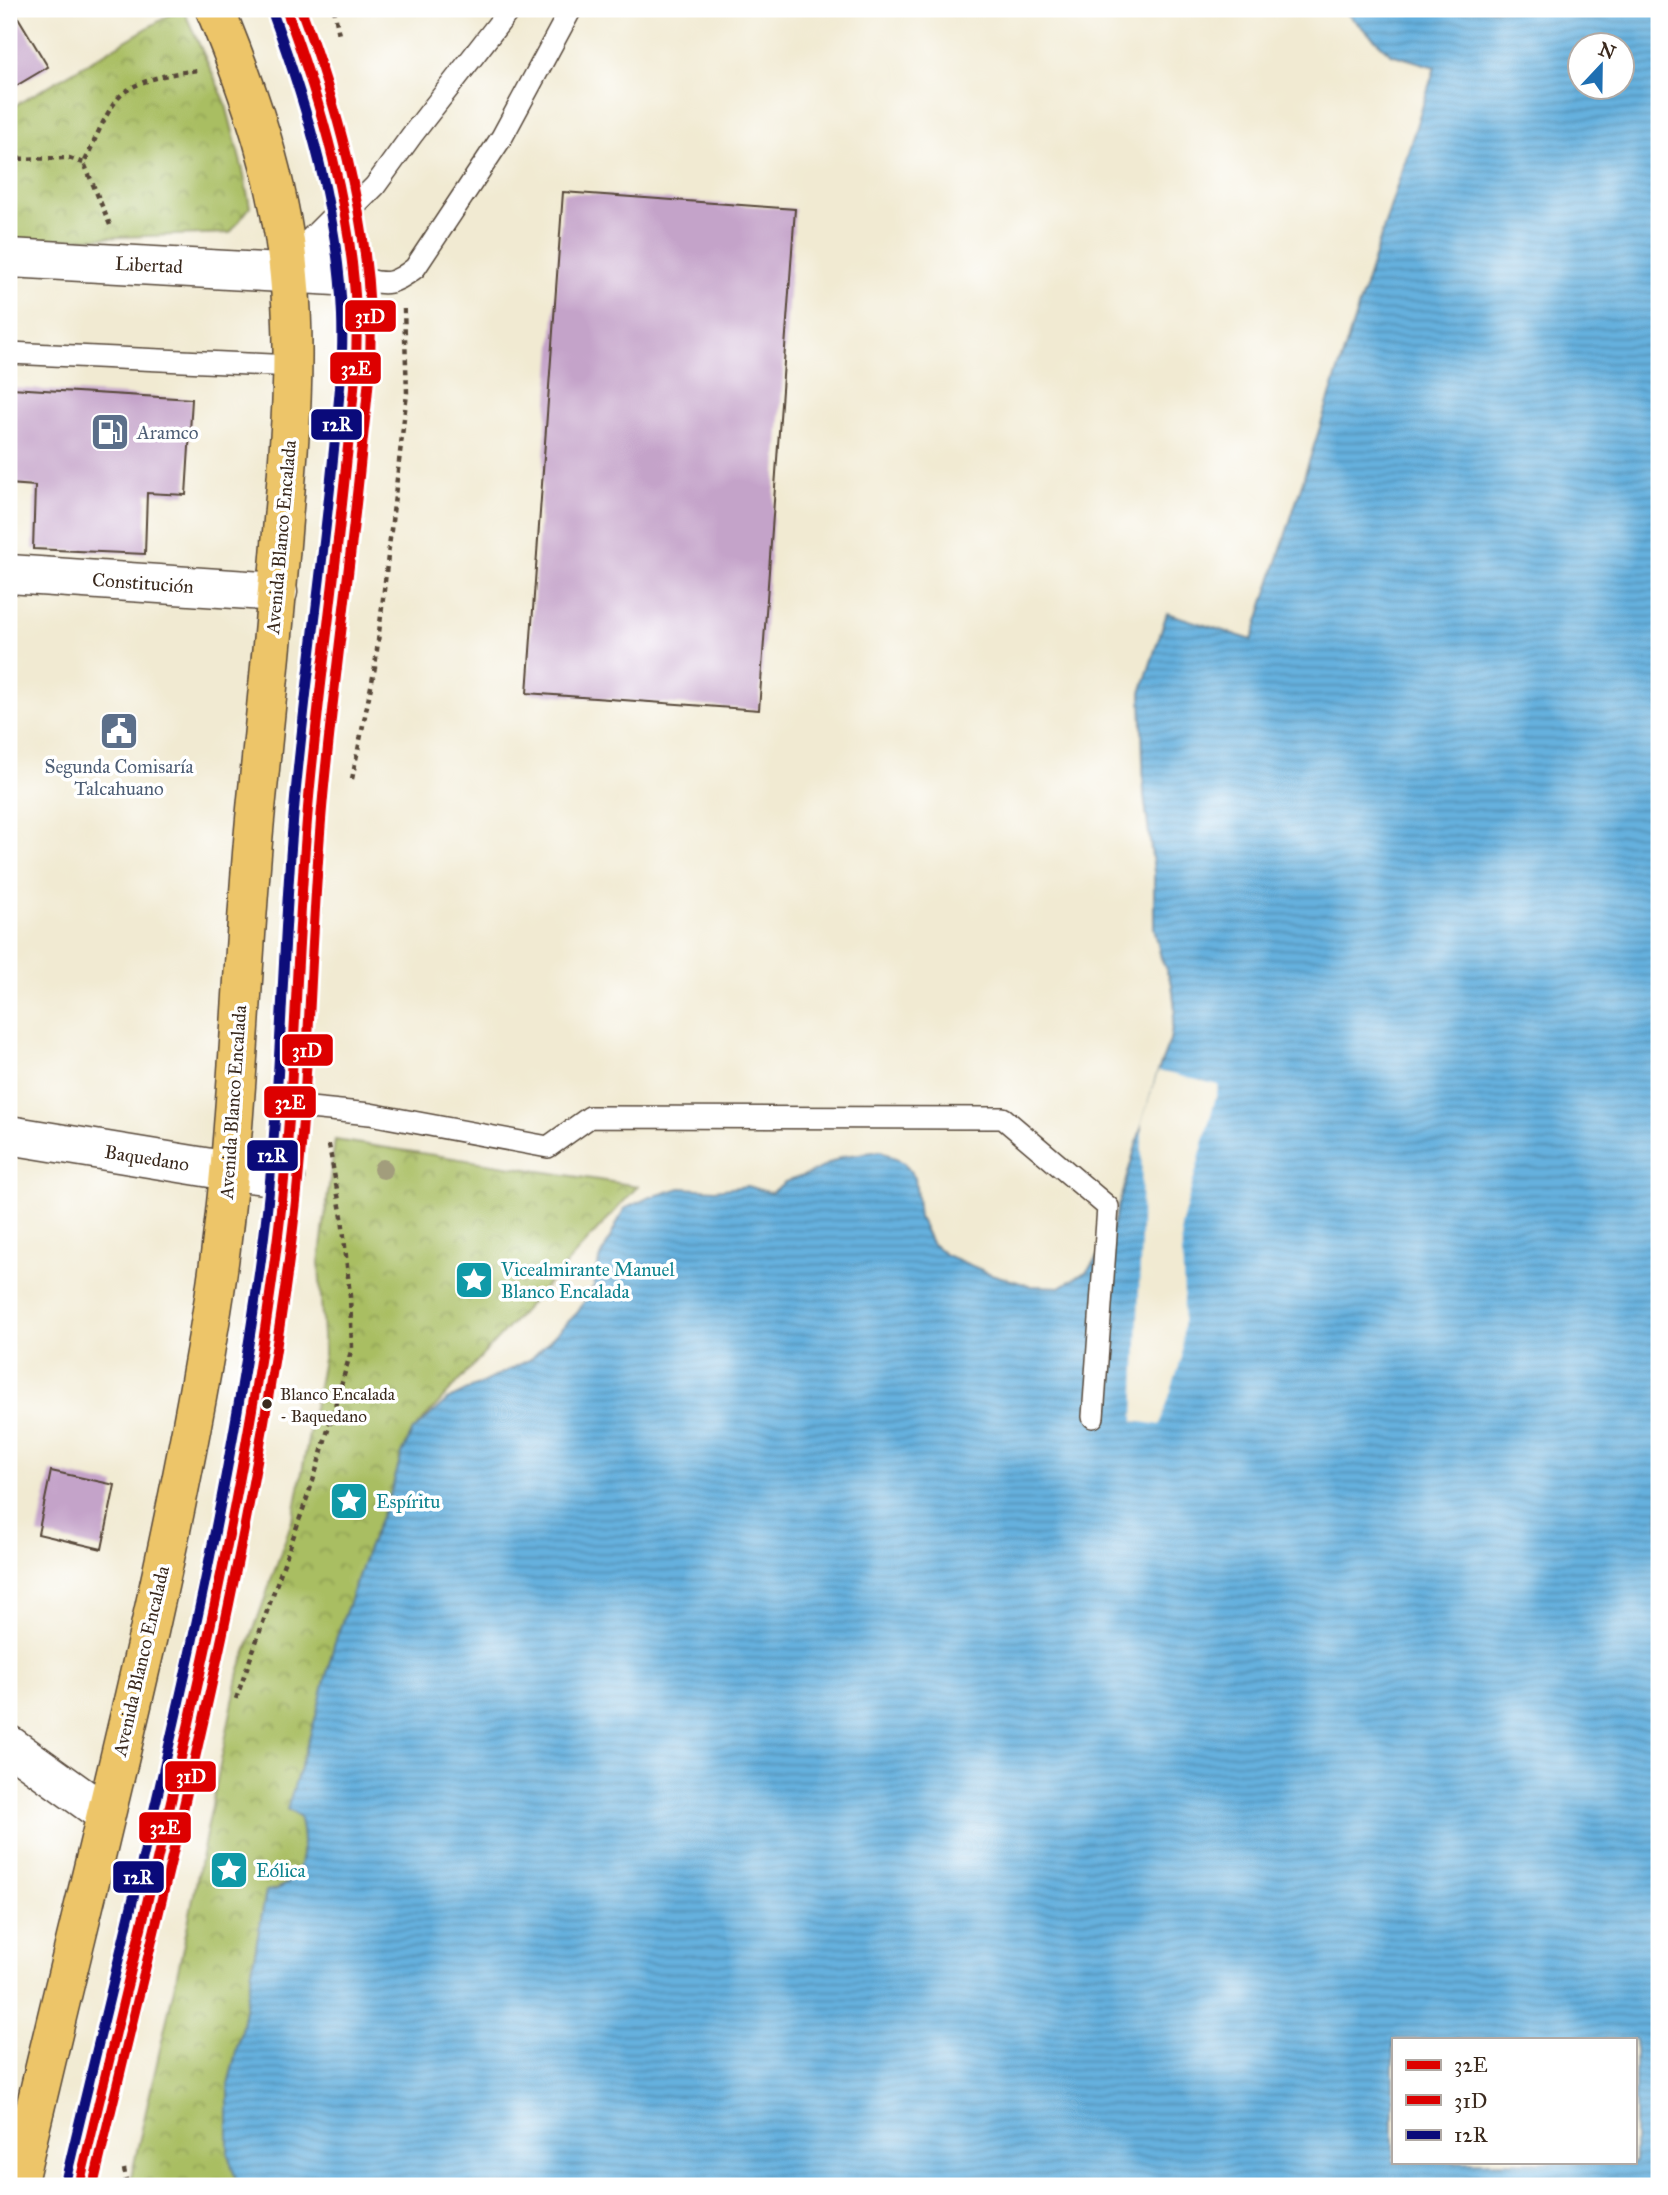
<svg xmlns="http://www.w3.org/2000/svg" width="1668" height="2195" font-family="'IM FELL Great Primer',serif">
<style>
.park{fill:url(#park-crowns);stroke:#727440;stroke-width:2}
.water{fill:url(#water-rules);stroke:#506d7e;stroke-width:2;fill-rule:evenodd}
.pier{fill:#f1ead2}
.building{fill:#c4a3c9}
.lines{fill:none;stroke-linecap:round;stroke-linejoin:round}
.lane-casing{stroke:#564739;stroke-width:24}
.street-casing{stroke:#564739;stroke-width:41}
.primary-casing{stroke:#564739;stroke-width:41}
.path{stroke:#564739;stroke-width:4.5;stroke-dasharray:5 5;stroke-linecap:butt}
.lane{stroke:#fff;stroke-width:21}
.street{stroke:#fff;stroke-width:38}
.primary{stroke:#edc569;stroke-width:38}
.bus-1-casing{stroke:#fff;stroke-width:16}
.bus-2-casing{stroke:#fff;stroke-width:16}
.bus-3-casing{stroke:#fff;stroke-width:16}
.bus-1{stroke:#d00;stroke-width:10}
.bus-2{stroke:#d00;stroke-width:10}
.bus-3{stroke:#0a0a7a;stroke-width:10}
.tree{fill:#a29d7c}
.bus-dot{fill:#3b2a1e;stroke:#fff;stroke-width:2.5}
.labels{text-anchor:middle;dominant-baseline:central;stroke-width:7;stroke-linejoin:round;paint-order:stroke}
.bus-label{font-size:17px;fill:#3b2a1e;stroke:#fff;text-anchor:start}
.street-label{font-size:19px;fill:#3b2a1e;stroke:#fff}
.service-label{font-size:19px;fill:#4e5e75;stroke:#fff;text-anchor:start}
.culture-label{font-size:19px;fill:#0d838f;stroke:#fff;text-anchor:start}
.line-badge{stroke:#fff;stroke-width:2.5}
.badge-label{font-size:19px;text-anchor:middle;font-weight:bold;fill:#fff}
</style>
<defs>
<pattern id="park-crowns" width="20" height="18" patternUnits="userSpaceOnUse" patternTransform="scale(1.75)"><rect width="20" height="18" fill="#a9be62"/><path d="M2 6a3 3 0 1 1 6 0M12 15a3 3 0 1 1 6 0" fill="none" stroke="#8b9b50"/></pattern>
<pattern id="water-rules" width="6" height="5" patternUnits="userSpaceOnUse" patternTransform="scale(1.75)"><rect width="6" height="5" fill="#65b0de"/><path d="M0 2.5h6" fill="none" stroke="#548fb3"/></pattern>
</defs>
<rect width="100%" height="100%" fill="#fff"/>
<filter id="ink" filterUnits="userSpaceOnUse"><feTurbulence type="fractalNoise" baseFrequency=".0143" numOctaves="2"/><feDisplacementMap in="SourceGraphic" scale="14" xChannelSelector="R" yChannelSelector="G"/><feConvolveMatrix kernelMatrix="1 2 1 2 8 2 1 2 1" color-interpolation-filters="sRGB"/></filter>
<filter id="wash" filterUnits="userSpaceOnUse"><feTurbulence type="fractalNoise" baseFrequency=".00686" numOctaves="4" result="noise"/><feDisplacementMap in="SourceGraphic" scale="28" xChannelSelector="R" yChannelSelector="G"/><feGaussianBlur stdDeviation="1.57" result="paint"/><feColorMatrix in="noise" values="0 0 0 0 0 0 0 0 0 0 0 0 0 0 0 0 0 1.4 0 .05"/><feComposite in="paint" operator="in"/></filter>
<g filter="url(#wash)">
<rect width="100%" height="100%" fill="#f1ead2"/>
<!-- park -->
<path class="park" d="M180,9h3l42,92 18,70 7,36 -20,26 -221,8v-132z
M335,1140l303,46 -226,246 -10,22 -12,41 -23,56 -33,94 -18,71 -29,94 12,6c9,32 6,70 -33,75l-24,135 -14,60v68l10,32h-109l54,-238 56,-276 55,-157 30,-161 -5,-91z"/>
<!-- water -->
<path class="water" d="M1342,9h317v2177h-1421l-10,-32v-68l14,-60 24,-135c39,-3 41,-45 33,-75l-12,-7 29,-93 18,-71 33,-94 23,-56 12,-41 10,-22 35,-32 84,-41 47,-47 16,-26 5,-25 25,-52 24,-11 32,-10 35,2 32,-4 24,7 14,-11 24,-8 35,-18 37,-5 23,12 11,15 4,39 12,26 15,12 45,19 40,12 29,1 27,-16 20,-27 51,-173 12,-31 5,-31 -3,-25 -11,-26 -7,-31v-55l-10,-77 -3,-102 26,-80 85,27 183,-573 -44,-13zM1580,46h42v42h-42zM1393,2039h242v123h-242z"/>
<!-- pier -->
<path class="pier" d="M1158,1071l61,14 -38,141 3,71 -2,60 -22,68 -26,-4 7,-180 1,-119z"/>
<g id="blocks">
<!-- building -->
<path class="building" d="M9,9h4l35,58 -39,23z
M563,192l232,17 -36,501 -232,-17z
M11,388l181,11 -6,96 -39,-2 -2,61 -112,-5 2,-63 -26,-2z
M51,1471l64,14 -13,64 -64,-15z"/>
</g>
</g>
<g filter="url(#ink)">
<use href="#blocks" fill-opacity="0" stroke="#564739" stroke-width="2"/>
<g class="lines">
<!-- lane casing -->
<g class="lane-casing">
<path id="lane" d="M344,217l31,-31 37,-51 98,-126
M353,277c31,6 35,12 62,-9l87,-131 69,-128
M9,353l284,13
M290,1106l80,8 178,33 42,-30 413,1 105,89 -15,210"/>
</g>
<!-- street casing -->
<g class="street-casing">
<path id="street" d="M9,258l344,19
M289,272l55,-55
M9,574l269,18
M9,1135l220,36 57,6
M9,1745l96,69"/>
</g>
<!-- primary casing -->
<g class="primary-casing">
<path id="primary" d="M17,2186c65,-285 144,-568 192,-857 29,-168 30,-340 46,-510 10,-99 20,-199 28,-299 7,-81 14,-163 6,-244 -8,-92 -39,-183 -74,-267
M79,2186c72,-309 155,-619 197,-934 20,-151 18,-304 33,-455 10,-110 27,-220 37,-331 5,-51 12,-104 10,-155 -6,-103 -33,-206 -70,-302"/>
</g>
<!-- path -->
<path class="path" d="M334,9l5,26
M9,159l60,-1 15,5
M110,225l-26,-62c10,-19 24,-60 42,-72 19,-13 52,-19 74,-21
M352,779l23,-112 32,-274 -3,-84
M236,1699l77,-218 39,-133 -2,-52 -8,-79 -14,-77
M124,2169l3,17"/>
<!-- lane -->
<use href="#lane" class="lane"/>
<!-- street -->
<use href="#street" class="street"/>
<!-- primary -->
<use href="#primary" class="primary"/>
<!-- bus-1 casing -->
<g class="bus-1-casing">
<path id="bus-1" d="M79,2186c73,-309 156,-619 197,-935 20,-150 19,-303 33,-454 10,-110 26,-220 37,-331 5,-51 13,-103 10,-155 -5,-104 -34,-205 -70,-302"/>
</g>
<!-- bus-2 casing -->
<g class="bus-2-casing">
<path id="bus-2" d="M93,2186c73,-309 156,-619 197,-934 20,-151 19,-304 33,-455 10,-110 26,-220 37,-331 5,-51 13,-103 10,-155 -5,-104 -33,-205 -69,-302"/>
</g>
<!-- bus-3 casing -->
<g class="bus-3-casing">
<path id="bus-3" d="M65,2183c73,-309 155,-617 197,-931 20,-150 19,-302 33,-453 10,-110 26,-220 37,-330 5,-51 12,-103 10,-154 -4,-104 -34,-205 -69,-301"/>
</g>
<!-- bus-1 -->
<use href="#bus-1" class="bus-1"/>
<!-- bus-2 -->
<use href="#bus-2" class="bus-2"/>
<!-- bus-3 -->
<use href="#bus-3" class="bus-3"/>
</g>
<!-- trees -->
<circle class="tree" cx="383" cy="1169" r="10"/>
</g>
<!-- icons -->
<defs>
<g id="fuel-square" transform="scale(2.0125)"><rect x="-9" y="-9" width="18" height="18" rx="4" fill="#5c6f8a" stroke="#fff"/><path d="M-5.5-6h7V0h2V4h1.3V-2.5L3-4.5l.8-.8L6-3V5H2.5V1h-1V6h-7ZM-4.2-4.7v3.2H.2V-4.7Z" fill="#fff"/></g>
<g id="civic-square" transform="scale(2.0125)"><rect x="-9" y="-9" width="18" height="18" rx="4" fill="#5c6f8a" stroke="#fff"/><path d="M-.6-6.5H3V-4.5H.6V-3L4-1V1h2V6H-6V1h2V-1L-.6-3ZM-1.2 2.5V6h2.4V2.5Z" fill="#fff"/></g>
<g id="sight-square" transform="scale(2.0125)"><rect x="-9" y="-9" width="18" height="18" rx="4" fill="#0f9aa8" stroke="#fff"/><path d="M0-6L1.8-2.2L6-1.7L2.9 1.2L3.7 5.4L0 3.3L-3.7 5.4L-2.9 1.2L-6-1.7L-1.8-2.2Z" fill="#fff"/></g>
</defs>
<g fill-rule="evenodd">
<use href="#fuel-square" x="110" y="432"/>
<use href="#civic-square" x="119" y="731"/>
<use href="#sight-square" x="474" y="1280"/>
<use href="#sight-square" x="349" y="1501"/>
<use href="#sight-square" x="229" y="1870"/>
</g>
<!-- markers -->
<circle class="bus-dot" cx="267" cy="1404" r="6"/>
<g class="labels">
<!-- bus labels -->
<g class="bus-label">
<text x="280" y="1394">Blanco Encalada<tspan x="280" dy="22">- Baquedano</tspan></text>
</g>
<!-- street labels -->
<g class="street-label">
<text transform="translate(149 265) rotate(3)">Libertad</text>
<text transform="translate(281 537) rotate(-85)">Avenida Blanco Encalada</text>
<text transform="translate(143 583) rotate(4)">Constitución</text>
<text transform="translate(233 1102) rotate(-86)">Avenida Blanco Encalada</text>
<text transform="translate(147 1158) rotate(9)">Baquedano</text>
<text transform="translate(141 1661) rotate(-77)">Avenida Blanco Encalada</text>
</g>
<!-- service labels -->
<g class="service-label">
<text x="137" y="432">Aramco</text>
<text x="119" y="766" text-anchor="middle">Segunda Comisaría<tspan x="119" dy="22">Talcahuano</tspan></text>
</g>
<!-- culture labels -->
<g class="culture-label">
<text x="501" y="1269">Vicealmirante Manuel<tspan x="501" dy="22">Blanco Encalada</tspan></text>
<text x="376" y="1501">Espíritu</text>
<text x="256" y="1870">Eólica</text>
</g>
</g>
<g class="line-badge">
<rect x="344" y="299" width="53" height="34" rx="7" fill="#d00"/>
<rect x="329" y="351" width="53" height="34" rx="7" fill="#d00"/>
<rect x="310" y="408" width="53" height="33" rx="7" fill="#0a0a7a"/>
<rect x="281" y="1033" width="53" height="34" rx="7" fill="#d00"/>
<rect x="263" y="1085" width="54" height="34" rx="7" fill="#d00"/>
<rect x="246" y="1139" width="53" height="33" rx="7" fill="#0a0a7a"/>
<rect x="164" y="1760" width="53" height="33" rx="7" fill="#d00"/>
<rect x="138" y="1811" width="54" height="33" rx="7" fill="#d00"/>
<rect x="112" y="1860" width="53" height="34" rx="7" fill="#0a0a7a"/>
</g>
<g class="badge-label">
<text x="370" y="323">31D</text>
<text x="356" y="375">32E</text>
<text x="337" y="431">12R</text>
<text x="307" y="1057">31D</text>
<text x="290" y="1109">32E</text>
<text x="272" y="1162">12R</text>
<text x="191" y="1783">31D</text>
<text x="165" y="1834">32E</text>
<text x="138" y="1884">12R</text>
</g>
<!-- margin -->
<rect width="1668" height="2195" fill="none" stroke="#fff" stroke-width="35"/>
<!-- legend -->
<rect x="1392" y="2038" width="245" height="126" fill="#ffffff" stroke="#b1aaa5" stroke-width="2"/>
<rect x="1406" y="2060" width="35" height="10" fill="#dd0000" stroke="#b1aaa5" stroke-width="2"/>
<text x="1454" y="2072" font-size="21" fill="#3b2a1e">32E</text>
<rect x="1406" y="2095" width="35" height="10" fill="#dd0000" stroke="#b1aaa5" stroke-width="2"/>
<text x="1454" y="2108" font-size="21" fill="#3b2a1e">31D</text>
<rect x="1406" y="2130" width="35" height="10" fill="#0a0a7a" stroke="#b1aaa5" stroke-width="2"/>
<text x="1454" y="2142" font-size="21" fill="#3b2a1e">12R</text>
<!-- north arrow -->
<g transform="translate(1601 66) rotate(22)"><circle r="33" fill="#ffffff" stroke="#b1aaa5" stroke-width="2"/>
<path d="M0-5L12 26L0 18L-12 26Z" fill="#1f6fb2"/>
<text y="-10" font-size="19" font-weight="bold" text-anchor="middle" fill="#3b2a1e">N</text>
</g>
</svg>
